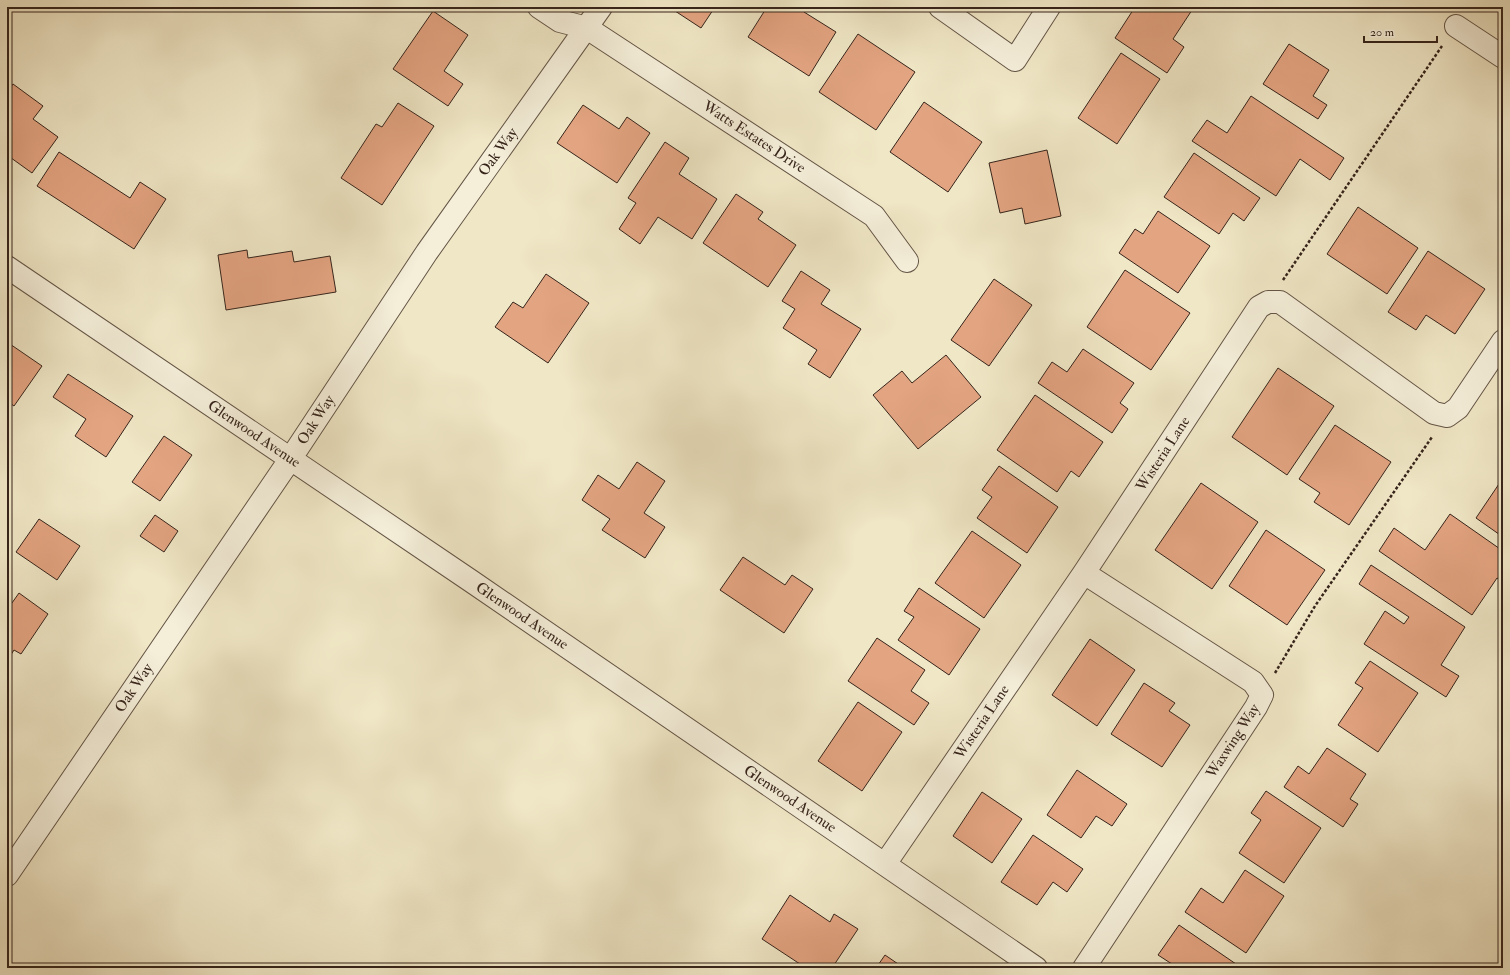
<svg xmlns="http://www.w3.org/2000/svg" width="1510" height="975" font-family="'IM FELL Double Pica',serif">
<style>
.building{fill:#e3a481;stroke:#36241b}
.lines{fill:none;stroke-linecap:round;stroke-linejoin:round}
.minor-casing{stroke:#645546;stroke-width:24}
.path{stroke:#36241b;stroke-width:2.5;stroke-dasharray:3 2;stroke-linecap:butt}
.minor{stroke:#f5efda;stroke-width:22}
.labels{text-anchor:middle;dominant-baseline:central;stroke-width:3.5;stroke-linejoin:round;paint-order:stroke}
.street-label{font-size:15px;fill:#36241b;stroke:#f5efda}
</style>
<rect width="100%" height="100%" fill="#f0e7c6"/>
<filter id="stains"><feTurbulence type="fractalNoise" baseFrequency=".005" numOctaves="4"/><feColorMatrix values="0 0 0 0 .2 0 0 0 0 .09 0 0 0 0 .02 0 0 0 .5 -.17"/></filter>
<radialGradient id="worn" r=".72"><stop offset=".6" stop-color="#630" stop-opacity="0"/><stop offset="1" stop-color="#630" stop-opacity=".3"/></radialGradient>
<!-- building -->
<path class="building" d="M669,7h46l-14,21z
M767,7h40l-3,5 32,20 -27,44 -61,-39z
M1135,7h59l-21,32 11,8 -17,26 -52,-35z
M433,11l35,24 -24,36 19,13 -15,22 -55,-37z
M858,34l57,38 -39,58 -57,-38z
M1289,44l40,26 -16,26 14,9 -9,14 -55,-35z
M1121,53l39,26 -43,65 -39,-26z
M13,84l30,22 -10,13 25,18 -26,36 -25,-18v-63z
M1251,96l93,62 -14,22 -30,-21 -24,37 -84,-55 15,-21 20,13z
M924,102l58,40 -34,50 -58,-40z
M398,103l36,23 -52,79 -41,-27 35,-54 6,3z
M583,105l36,24 8,-12 23,16 -33,50 -60,-40z
M665,142l24,16 -10,16 38,25 -25,40 -34,-22 -18,27 -21,-15 17,-26 -8,-5z
M1047,150l14,66 -36,8 -3,-16 -22,5 -11,-50z
M59,152l71,46 10,-16 26,17 -32,50 -97,-63z
M1194,153l66,45 -16,23 -11,-8 -14,21 -55,-37z
M736,194l27,18 -5,7 38,26 -28,42 -65,-44z
M1358,207l60,41 -31,46 -60,-40z
M1158,211l52,35 -32,47 -59,-40 16,-24 8,5z
M247,250l1,8 44,-7 2,11 36,-6 6,36 -110,18 -8,-55z
M1428,251l57,38 -30,45 -29,-19 -10,15 -28,-18z
M1125,270l65,43 -39,57 -64,-43z
M801,271l29,19 -9,14 40,25 -31,49 -22,-14 9,-14 -34,-22 12,-19 -13,-8z
M546,274l43,29 -41,60 -53,-36 18,-25 10,6z
M994,279l38,26 -43,61 -38,-26z
M7,342l35,24 -28,40 -7,-5z
M1083,349l51,34 -14,20 8,6 -16,24 -74,-50 14,-21 15,10z
M946,355l35,42 -63,52 -45,-54 29,-24 10,12z
M1278,368l56,38 -47,69 -55,-38z
M68,374l65,42 -27,41 -31,-21 11,-17 -33,-22z
M1035,395l68,47 -24,35 -8,-6 -14,21 -60,-42z
M1335,425l56,37 -42,63 -35,-23 6,-9 -21,-14z
M164,436l28,19 -32,46 -28,-19z
M637,462l28,19 -21,32 21,14 -20,31 -43,-28 8,-11 -28,-19 16,-25 21,14z
M999,466l59,41 -31,46 -50,-35 15,-21 -10,-7z
M1503,478v59l-27,-19z
M1201,483l57,39 -46,67 -57,-39z
M1450,514l53,37v31l-6,-4 -25,37 -93,-64 15,-23 31,22z
M155,515l23,16 -14,21 -24,-16z
M39,519l41,27 -23,34 -41,-28z
M1266,530l59,40 -38,55 -58,-39z
M972,531l49,34 -37,53 -49,-35z
M743,557l42,28 7,-10 21,14 -29,44 -64,-43z
M1371,565l94,62 -24,38 18,11 -13,21 -82,-53 21,-33 19,13 5,-7 -50,-33z
M919,588l61,41 -31,46 -51,-35 16,-23 -10,-6z
M19,593l29,21 -27,40 -7,-4 -7,11v-51z
M877,638l48,32 -14,21 18,12 -15,22 -66,-44z
M1090,639l45,31 -38,56 -45,-31z
M1370,661l48,32 -40,59 -40,-27 25,-37 -8,-5z
M1144,683l31,20 -6,8 21,14 -28,42 -51,-33z
M858,702l44,30 -40,59 -44,-30z
M1327,748l39,26 -16,25 8,5 -15,23 -59,-40 14,-21 11,8z
M1077,770l50,34 -15,22 -16,-10 -15,22 -34,-23z
M1266,791l55,37 -37,55 -45,-30 22,-33 -10,-7z
M982,792l40,27 -30,44 -39,-27z
M1033,835l50,34 -16,23 -14,-10 -16,23 -36,-23z
M1245,870l39,26 -38,57 -61,-41 16,-24 22,15z
M790,895l40,27 4,-8 24,15 -26,39h-26l-44,-29z
M1179,925l57,39 -2,4h-60l1,-2 -17,-11z
M885,955l19,13h-28z"/>
<g class="lines">
<!-- minor casing -->
<g class="minor-casing">
<path id="minor" d="M539,7l21,14 27,7 287,188 33,45
M940,7l75,53 34,-53
M1456,26l47,31
M7,267l464,314 565,387
M885,864l199,-291 175,-266 9,-5h12l154,111 13,3 11,-8 45,-67
M7,875l284,-417 136,-206 174,-245
M1084,968l172,-261 6,-12 -9,-13 -169,-109"/>
</g>
<!-- path -->
<path class="path" d="M1283,280l159,-234
M1275,673l40,-67 117,-169"/>
<!-- minor -->
<use href="#minor" class="minor"/>
</g>
<g class="labels">
<!-- street labels -->
<g class="street-label">
<text transform="translate(754 137) rotate(33)">Watts Estates Drive</text>
<text transform="translate(498 152) rotate(-54)">Oak Way</text>
<text transform="translate(316 420) rotate(-57)">Oak Way</text>
<text transform="translate(254 434) rotate(34)">Glenwood Avenue</text>
<text transform="translate(1163 454) rotate(-57)">Wisteria Lane</text>
<text transform="translate(522 616) rotate(34)">Glenwood Avenue</text>
<text transform="translate(134 688) rotate(-56)">Oak Way</text>
<text transform="translate(982 722) rotate(-56)">Wisteria Lane</text>
<text transform="translate(1233 741) rotate(-57)">Waxwing Way</text>
<text transform="translate(790 799) rotate(34)">Glenwood Avenue</text>
</g>
</g>
<!-- margin -->
<rect width="1510" height="975" fill="none" stroke="#f0e7c6" stroke-width="24"/>
<rect x="8" y="8" width="1494" height="959" fill="none" stroke="#36241b" stroke-width="2"/>
<rect x="12" y="12" width="1486" height="951" fill="none" stroke="#36241b"/>
<!-- scale -->
<path d="M1364 36v6h73v-6" fill="none" stroke="#36241b" stroke-width="2"/>
<text x="1370" y="36" font-size="12" fill="#36241b" stroke="#f5efda" stroke-width="3" paint-order="stroke">20 m</text>
<rect width="100%" height="100%" filter="url(#stains)"/>
<rect width="100%" height="100%" fill="url(#worn)"/>
</svg>
